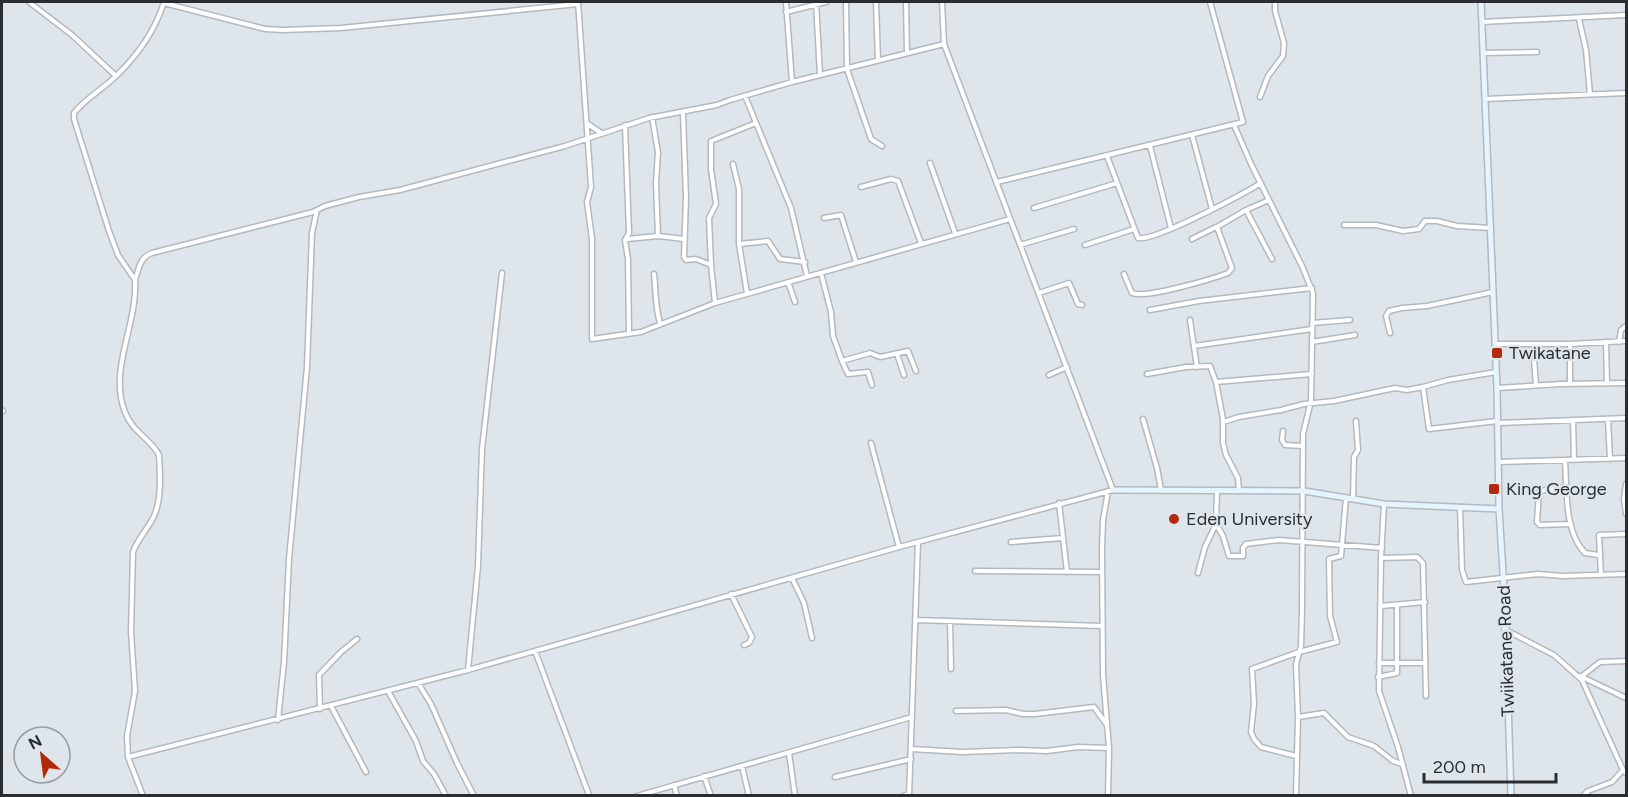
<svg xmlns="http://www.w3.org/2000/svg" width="1628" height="797" font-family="Figtree,sans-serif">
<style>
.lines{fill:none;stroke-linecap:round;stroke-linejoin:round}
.street-casing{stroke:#b3b9be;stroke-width:7}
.secondary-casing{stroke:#b3b9be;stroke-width:8}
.street{stroke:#fff;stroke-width:4}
.secondary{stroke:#e6f4ff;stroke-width:5}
.poi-dot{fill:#b4290a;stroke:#dfe6eb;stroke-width:2}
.labels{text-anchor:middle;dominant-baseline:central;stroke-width:4.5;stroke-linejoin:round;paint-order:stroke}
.poi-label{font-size:18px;fill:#2b2e30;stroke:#dfe6eb;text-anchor:start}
.street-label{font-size:18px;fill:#2b2e30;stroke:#dfe6eb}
</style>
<rect width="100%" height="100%" fill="#dfe6eb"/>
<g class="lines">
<!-- street casing -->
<g class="street-casing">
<path id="street" d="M29,2l43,33 44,41
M578,2l13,185 -4,15 5,37v100l49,-7 74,-29 295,-84
M786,2l6,80
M816,2l4,73
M846,2l1,67 24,70 11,7
M876,2l2,58
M906,2l1,51
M164,3l101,26 18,1 58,-2 237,-24
M786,12l40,-10
M1579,19l7,31 4,44
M1482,22l144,-7
M1483,53l54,-1
M745,96l46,112 16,68
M1260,97l8,-21 15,-20 1,-13 -9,-32v-9
M1485,99l141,-6
M683,113l3,85 -2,59 2,3 10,-1 15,6 4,38
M652,117l6,35 -2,31 2,53
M588,124l13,9
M625,125l4,108 -4,7 3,19 1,74
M1234,125l18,41 50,100 11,27 -2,108 -8,33 -1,175 -1,37 -5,18 2,53 -2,79
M1192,135l20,74
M1150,146l21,82
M1107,156l31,82c16,4 105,-44 123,-55
M930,163l25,70
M733,164l6,25v55l8,49
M997,182l246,-60 -33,-120
M861,187l30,-8 7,2 23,62
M1034,208l83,-25
M1246,210l26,49
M824,218l17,-3 15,47
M1344,225h32l27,6 16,-2 6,-8h12l20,5 34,2
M627,239l31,-3 26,3
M1192,239l24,-12
M739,244l29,-3 12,18 25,3
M1020,245l54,-16
M1085,245l49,-16
M711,265l-2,-47 7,-14 -5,-35v-28l45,-18
M821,273l10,39 2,24 9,25 28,-8 10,4 28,-6 8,20
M654,274c2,17 1,33 6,49
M1124,274l8,19c13,6 80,-14 96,-20l4,-5 -15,-41 29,-17 23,-10
M135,280c4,-12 5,-23 17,-27l161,-41 12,-6 34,-9 41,-7 165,-44 84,-28 68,-13 13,-5 62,-18 152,-38
M788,282l7,20
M1039,293l30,-10 9,21 4,1
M1150,310l49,-9 113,-13
M1190,320l7,47
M1312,323l38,-3
M1390,333l-4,-17 3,-5 13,-3 25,-2 66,-14
M1312,342l43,-7
M1606,342l1,41
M1619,342l2,-12 5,-4
M1495,344h75l56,-3
M1570,344v40
M1194,346l118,-17
M897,354l7,21
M1534,359l2,26
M842,361l6,13 20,-2 4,13
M1496,372l-48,8 -25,7 6,42 68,-8
M1147,374l39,-7 24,-1 6,16
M1049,375l18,-8
M1497,388l64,-4 65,-1
M2,410l1,1
M1143,419l14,49 4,22
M1608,419l2,40
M1573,420l1,40
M1223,422l16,-5 42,-7 23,-6 30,-3 61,-13 12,2 16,-3
M1498,423l128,-5
M1283,431l-1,9 3,5 18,1
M871,443l28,104
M1565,461c2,28 -1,71 20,92l14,2
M1498,462l128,-4
M1626,484l-2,15 2,15
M1567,487l-28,4 -2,31 3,3 30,-1
M1108,491l-5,29 -1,29 1,126 6,73 -1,48
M1239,491l-1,-13 -12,-23 -3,-12v-24l-7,-37 96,-8
M1353,499l1,-42 4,-7 -2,-29
M1059,503l8,69
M1384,504l-3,54 -2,133 19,56 13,49
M1460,507l2,63 4,12 72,-8 25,2 63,-2
M1216,524l7,12 6,20h14v-8l3,-4 33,-4 103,8
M1011,542l52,-4
M1381,558l36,-1 6,6 3,133
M975,571l127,1
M1198,573l7,-26 11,-23 1,-33
M1601,575l-2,-40 27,-1
M792,578l12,25 8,35
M731,594l21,43 -3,6 -5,2
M1381,606l44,-4
M916,620l186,6
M950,621l1,48
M1504,629l50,26 28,25 41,90 3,3
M535,651l54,144
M1379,663h46
M468,670l10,-104 4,-117 20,-176
M1580,676l46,22
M1582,676l18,-14 26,-1
M1378,677l19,-4v-68
M418,683l13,21 26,59 17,33
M388,691l28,50 7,20 11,13 12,22
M331,706l35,66
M320,709l-1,-34 22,-23 16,-13
M956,711l50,-1 17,4h12l59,-7 13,18
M1298,717l26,-4 24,24 26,9 19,15 9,3
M278,720l6,-58 5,-103 18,-192 5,-134 5,-23
M911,749l52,3 57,-2 27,1 31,-4 31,1
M789,753l6,43
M1296,756l-35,-9 -7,-8 -3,-7 3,-28 -2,-35 47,-17 38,-10 -7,-26 -1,-57 12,-3 5,-58
M128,757l-1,-21 8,-45 -4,-59 2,-80c5,-14 15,-23 21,-36 8,-18 6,-42 5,-61 -7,-15 -27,-23 -34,-43 -17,-42 13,-88 10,-132l-17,-25 -9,-24 -35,-112v-6c12,-15 29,-24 42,-37 23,-22 39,-45 48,-74
M742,766l7,30
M704,776l7,20
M835,777l76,-18
M674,785l3,11
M143,796l-15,-39 340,-87 431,-123 214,-57 -169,-446 -2,-42
M637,796l275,-79
M903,796l6,-2
M909,796l9,-254
M1583,796l5,-5 24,-9 11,-12"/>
</g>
<!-- secondary casing -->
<g class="secondary-casing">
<path id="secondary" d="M1481,2l16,386 2,121 6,96 6,191
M1113,490l191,1 80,13 115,5"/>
</g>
<!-- street -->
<use href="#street" class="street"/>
<!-- secondary -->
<use href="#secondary" class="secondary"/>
</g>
<!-- markers -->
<g class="poi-dot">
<rect x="1491" y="347" width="12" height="12" rx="3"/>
<rect x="1488" y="483" width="12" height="12" rx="3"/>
<circle cx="1174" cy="519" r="6"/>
</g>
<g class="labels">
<!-- poi labels -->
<g class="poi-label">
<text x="1509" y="353">Twikatane</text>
<text x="1506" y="489">King George</text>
<text x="1186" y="519">Eden University</text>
</g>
<!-- street labels -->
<g class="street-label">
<text transform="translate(1506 651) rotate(-92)">Twiikatane Road</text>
</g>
</g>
<!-- border -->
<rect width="1628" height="797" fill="none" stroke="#2b2e30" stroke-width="6"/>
<!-- north arrow -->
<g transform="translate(42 755) rotate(332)"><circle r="28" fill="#dfe6eb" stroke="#979ca0" stroke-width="1.5"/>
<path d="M0-4.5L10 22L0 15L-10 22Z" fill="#b4290a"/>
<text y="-9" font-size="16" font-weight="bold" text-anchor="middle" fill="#2b2e30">N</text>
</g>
<!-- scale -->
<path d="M1424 773v9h132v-9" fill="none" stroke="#2b2e30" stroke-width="3"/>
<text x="1433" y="773" font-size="18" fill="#2b2e30" stroke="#dfe6eb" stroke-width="4.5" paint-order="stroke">200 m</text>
</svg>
